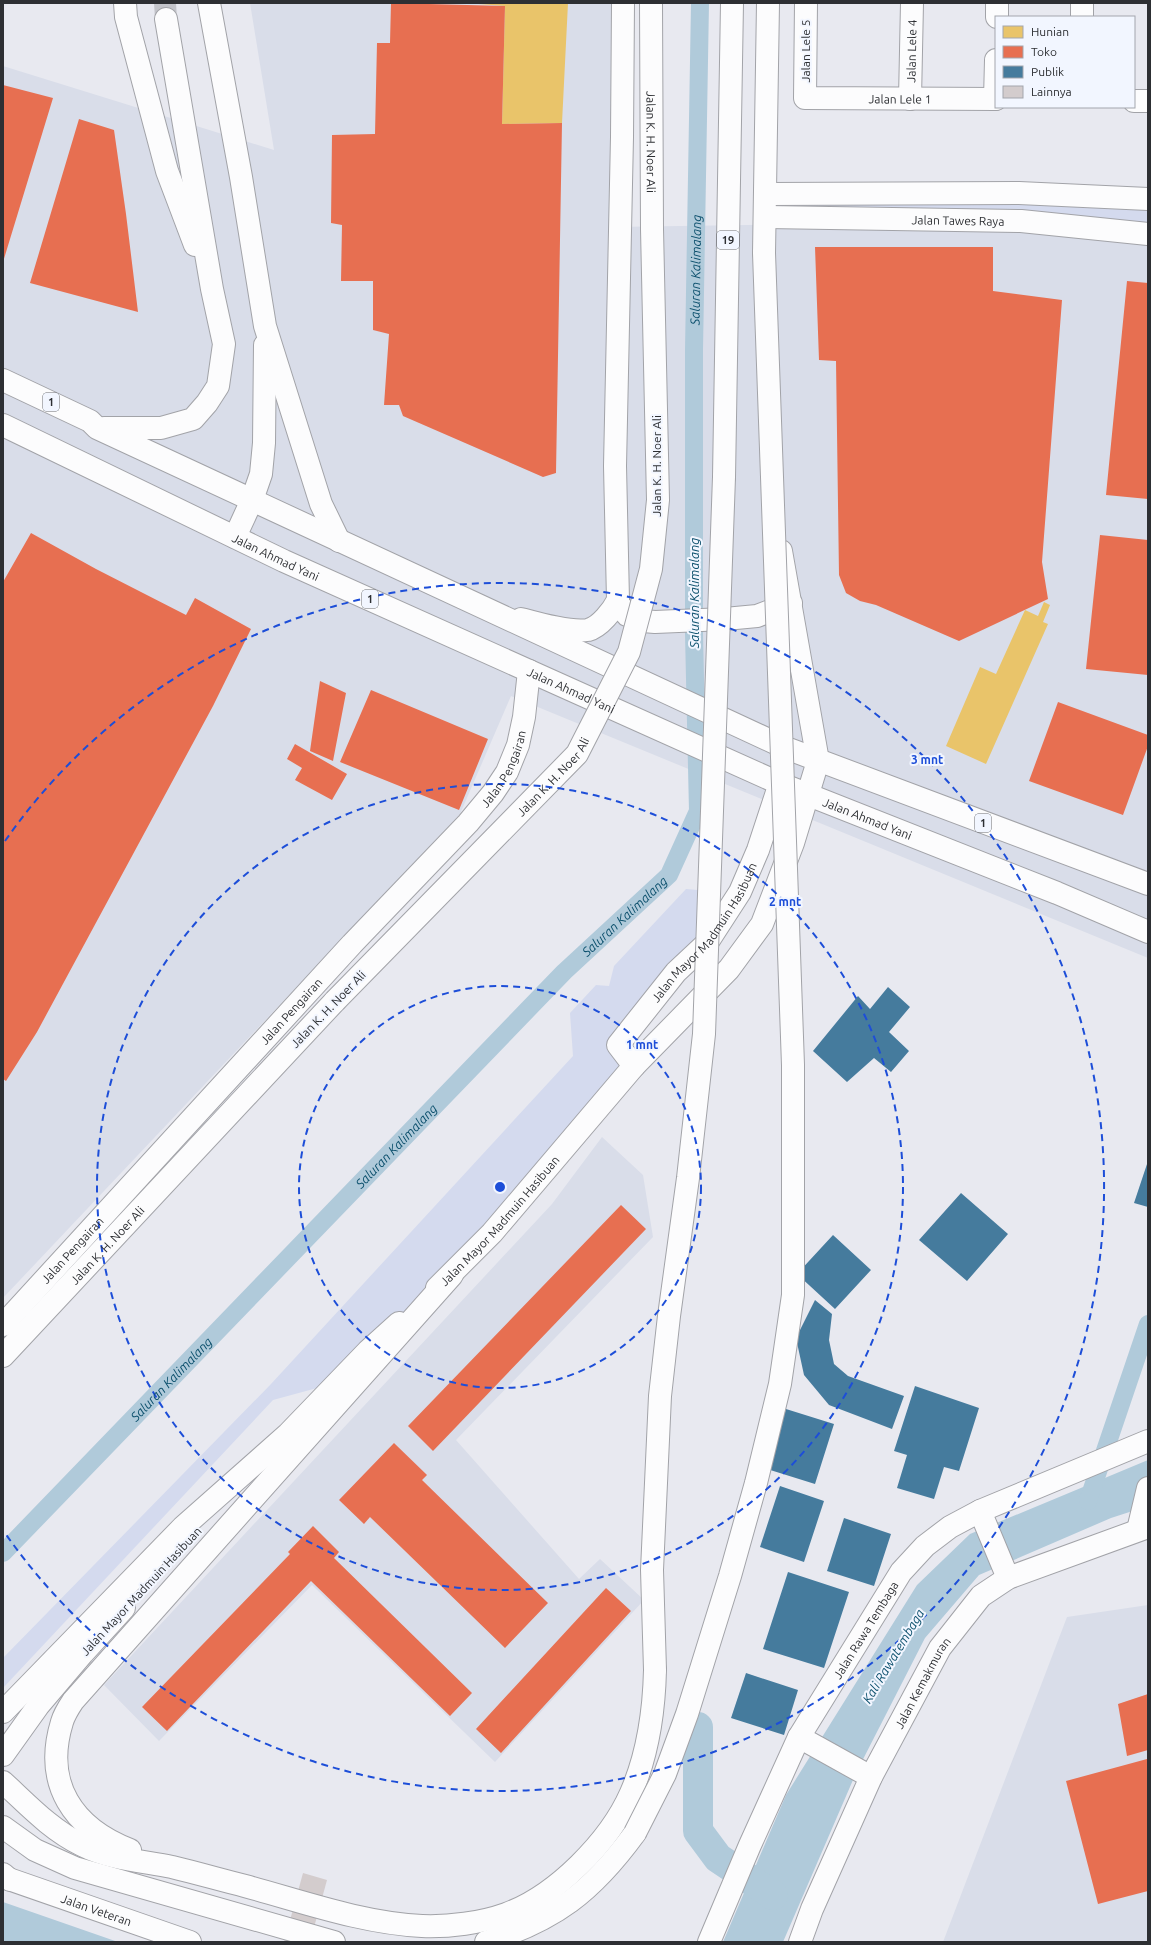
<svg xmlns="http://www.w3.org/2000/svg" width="1151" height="1945" font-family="Ubuntu,sans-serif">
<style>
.built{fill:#d9dde9}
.green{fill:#d4daee}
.water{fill:#b0cada}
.homes{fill:#e9c46a}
.shops{fill:#e76f51}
.public{fill:#457b9d}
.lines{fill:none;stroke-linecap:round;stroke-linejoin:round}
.canal{stroke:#b0cada;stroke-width:18}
.river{stroke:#b0cada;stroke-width:30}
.building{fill:#d3cccd}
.highway-tunnel{stroke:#c3c4ca;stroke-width:22;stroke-dasharray:22 11;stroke-linecap:butt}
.minor-casing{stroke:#a2a3a8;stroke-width:24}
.major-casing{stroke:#a2a3a8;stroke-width:24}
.highway-casing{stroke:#a2a3a8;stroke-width:24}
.minor{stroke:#fcfcfd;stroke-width:22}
.major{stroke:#fcfcfd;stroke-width:22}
.highway{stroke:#fcfcfd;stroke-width:22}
.major-bridge-casing{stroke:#a2a3a8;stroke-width:24;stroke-linecap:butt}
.highway-bridge-casing{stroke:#a2a3a8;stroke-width:24;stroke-linecap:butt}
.major-bridge{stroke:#fcfcfd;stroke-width:22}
.highway-bridge{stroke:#fcfcfd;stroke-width:22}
.ring{fill:none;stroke:#1d4ed8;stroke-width:2;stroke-dasharray:7 5}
.labels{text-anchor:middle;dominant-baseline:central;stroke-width:4;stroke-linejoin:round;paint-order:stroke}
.shield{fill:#f2f6ff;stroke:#686b70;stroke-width:1}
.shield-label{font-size:11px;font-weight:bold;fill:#2d2f33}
.street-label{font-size:12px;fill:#2d2f33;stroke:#f2f6ff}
.water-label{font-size:13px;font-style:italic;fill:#0c506d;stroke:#f2f6ff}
.centre{fill:#1d4ed8;stroke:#f2f6ff;stroke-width:2}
.ring-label{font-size:12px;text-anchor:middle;font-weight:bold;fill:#1d4ed8;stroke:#f2f6ff;stroke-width:4;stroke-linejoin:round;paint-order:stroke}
</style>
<rect width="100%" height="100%" fill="#e8e9f0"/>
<!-- built -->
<path class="built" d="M250,3h365l-1,224 407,-6 127,13v724l-637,-262 -51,118 -457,484v-1232l271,84z
M602,1137l41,38 10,62 -197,203 123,139 21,-20 44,41 -149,162 -183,-177 -153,156 -55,-56 448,-481z
M1148,1605v337h-205l124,-325z"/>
<!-- green -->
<path class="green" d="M768,194l380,5v35l-381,-17z
M686,889l23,2 -2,52 -89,102 16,21 -142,167 -153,149 -66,18 -270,288v-30l268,-274 302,-328 -3,-43 26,-28 13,1 5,-20z"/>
<!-- water -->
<path class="water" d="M1148,1460v46l-37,12 -132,57 -54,63 -69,135 -73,169h-60l63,-147 131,-210 53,-51z
M3,1902l115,40h-115z"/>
<!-- homes -->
<path class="homes" d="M465,3h103l-6,120 -60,1 3,-118z
M1044,602l6,3 -7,17 5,2 -62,140 -40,-18 34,-79 16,7 29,-64 13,6z"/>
<!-- shops -->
<path class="shops" d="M391,3l114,3 -3,118 60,-1 -6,350 -13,4 -140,-61 -4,-11h-15l5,-71 -16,-4v-49h-32l1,-56 -11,-2 1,-88 43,-1 2,-91h13z
M3,85l50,13 -50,164z
M79,119l35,11 12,84 12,98 -108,-29z
M815,247h178v44l69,9 -20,262 6,37 -89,42 -83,-36 -16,-4 -14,-8 -7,-18 -3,-214 -17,-1z
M1127,281l21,2v216l-42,-4z
M31,533l65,36 90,46 9,-17 56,31 -38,77 -176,326 -31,49 -3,-2v-497z
M1100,535l48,5v135l-62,-6z
M320,681l26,12 -13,68 -23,-10z
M371,690l117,49 -29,71 -119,-48z
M1058,702l90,33v11l-25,69 -94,-34z
M295,744l52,30 -15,26 -37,-20 7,-12 -15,-9z
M621,1205l25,24 -213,222 -25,-25z
M394,1443l33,32 -5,5 126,123 -43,45 -135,-131 -6,7 -25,-24z
M313,1526l26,26 -5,6 138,135 -22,23 -139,-135 -144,150 -25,-24 148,-153 -2,-2z
M606,1588l25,23 -130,142 -25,-24z
M1148,1694v56l-21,6 -9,-52z
M1147,1759l1,132 -50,13 -32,-123z"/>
<!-- public -->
<path class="public" d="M888,987l22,20 -21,25 20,19 -18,21 -17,-14 -27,24 -34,-31 45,-55 12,13z
M1148,1161v46l-14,-4z
M961,1193l47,41 -41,47 -48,-41z
M833,1235l38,35 -36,39 -38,-35z
M815,1300l17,14 -3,26 5,24 14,12 56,20 -12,33 -63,-24 -25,-30 -8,-37z
M915,1386l64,22 -20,63 -15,-4 -10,32 -37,-11 10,-33 -13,-4z
M786,1409l48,15 -19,60 -48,-15z
M780,1486l44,15 -20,61 -44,-15z
M844,1518l47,16 -17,52 -47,-15z
M788,1572l61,20 -25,76 -61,-19z
M746,1673l52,17 -14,45 -53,-17z"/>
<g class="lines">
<!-- canal -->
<g class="canal">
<path d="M1088,1501l60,-177"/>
<path id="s1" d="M3,1553l561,-581 105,-97 29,-64 -4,-177v-284l6,-347"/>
</g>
<!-- river -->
<path class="river" d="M698,1727v104l20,27 55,37"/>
</g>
<!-- building -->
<path class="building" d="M303,1873l24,7 -17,62h-26z"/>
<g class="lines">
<!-- highway-tunnel -->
<path class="highway-tunnel" d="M165,3l1,16"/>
<!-- minor casing -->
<g class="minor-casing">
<g id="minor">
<path id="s2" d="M806,3l-1,95 191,1"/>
<path d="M997,17v-14"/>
<path d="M1082,17v-14"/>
<path id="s3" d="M910,99l2,-96"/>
<path d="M995,99l1,-39"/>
<path d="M1134,101h14"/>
<path d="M768,194l251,-1 129,6"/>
<path id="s4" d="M767,217l254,4 127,13"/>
<path d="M980,1511l28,67"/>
<path d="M1138,1530l10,-42"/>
<path d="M799,1737l72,40"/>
<path id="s5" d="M3,1877l187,65"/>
<path id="s6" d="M709,1942l41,-97 49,-108 102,-165 24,-26 25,-19 30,-16 168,-70"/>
<path id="s7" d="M800,1942l12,-33 59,-132 69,-129 41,-52 27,-18 140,-51"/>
</g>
</g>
<!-- major casing -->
<g class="major-casing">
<g id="major">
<path id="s8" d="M651,3l1,226"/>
<path d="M623,609l4,6 16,6 12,1 70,-3 32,-3 34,-13"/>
<path d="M521,619c18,5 49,14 67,11 12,-3 25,-20 30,-30l-3,-134 7,-329 1,-134"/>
<path d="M634,1066l95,-97 33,-45 31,-81 25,-82 -37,-210"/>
<path id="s9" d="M437,1288l55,-55 142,-167 -16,-21 58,-73 31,-29 33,-51 18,-42 23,-70"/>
<path id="s10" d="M3,1325l349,-381 116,-121 25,-30 14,-21 11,-27 6,-28 5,-46"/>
<path id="s11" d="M3,1356l332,-355"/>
<path d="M3,1712l180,-185 105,-93 80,-83 31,-28"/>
<path d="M3,1755l35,-49 45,-53 41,-45"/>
</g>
</g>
<!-- highway casing -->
<g class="highway-casing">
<g id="highway">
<path d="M125,3l1,14 41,154 28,74"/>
<path d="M209,3l32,174 24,149 56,178 18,37"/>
<path d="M764,253l4,-250"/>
<path d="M3,380l87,41 7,7 689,320 362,136"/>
<path id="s12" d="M3,425l281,136 497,223 276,109 91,39"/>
<path d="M104,428h57l32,-9 14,-16 11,-17 6,-42 -12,-55 -46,-270"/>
<path d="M724,477l8,-474"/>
<path d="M235,537l17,-37 9,-26 3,-31 1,-98"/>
<path d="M3,1782c25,23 48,48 79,63 28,14 60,16 90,22 25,6 49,13 73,19 59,16 117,37 177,40 27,1 59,-3 84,-12 50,-18 104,-73 125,-121 17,-39 23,-81 24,-123"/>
<path d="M3,1827l32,23 40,18 259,74"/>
<path d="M130,1850c-57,-22 -87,-66 -68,-128 2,-7 7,-15 11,-21l379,-426"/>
<path d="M3,1874l7,6"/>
<path d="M486,1942c69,-22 106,-50 149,-109"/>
</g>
</g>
<!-- minor -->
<use href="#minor" class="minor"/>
<!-- major -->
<use href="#major" class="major"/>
<!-- highway -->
<use href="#highway" class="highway"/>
<!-- major-bridge casing -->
<g class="major-bridge-casing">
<g id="major-bridge">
<path id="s13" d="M335,1001l242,-247 52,-102 22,-83 7,-69 -6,-271"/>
</g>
</g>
<!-- highway-bridge casing -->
<g class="highway-bridge-casing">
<path id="highway-bridge" d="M655,1670l-3,-100 8,-174 9,-80 19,-138 16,-144 20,-557
M635,1833l30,-59 22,-60 43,-138 26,-93 24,-99 13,-89v-230l-29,-812"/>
</g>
<!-- major-bridge -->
<use href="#major-bridge" class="major-bridge"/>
<!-- highway-bridge -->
<use href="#highway-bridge" class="highway-bridge"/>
</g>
<!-- distance rings -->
<g class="ring">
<circle cx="500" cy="1187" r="201"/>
<circle cx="500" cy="1187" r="403"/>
<path d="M5 841A604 604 0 1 1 5 1533"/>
</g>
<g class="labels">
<!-- shield labels -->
<g class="shield">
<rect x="717" y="231" width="22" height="18" rx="3"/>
<rect x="43" y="393" width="16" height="18" rx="3"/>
<rect x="362" y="590" width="16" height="18" rx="3"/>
<rect x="975" y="814" width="16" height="18" rx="3"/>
</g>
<g class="shield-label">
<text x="728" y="240">19</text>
<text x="51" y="402">1</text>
<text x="370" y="599">1</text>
<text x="983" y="823">1</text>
</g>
<!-- street labels -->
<g class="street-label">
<text transform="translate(805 51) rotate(-90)">Jalan Lele 5</text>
<text stroke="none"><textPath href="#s3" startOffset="48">Jalan Lele 4</textPath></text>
<text stroke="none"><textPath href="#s2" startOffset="190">Jalan Lele 1</textPath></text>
<text stroke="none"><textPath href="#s8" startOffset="139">Jalan K. H. Noer Ali</textPath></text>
<text stroke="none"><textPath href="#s4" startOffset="191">Jalan Tawes Raya</textPath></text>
<text transform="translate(656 466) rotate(-90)">Jalan K. H. Noer Ali</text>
<text stroke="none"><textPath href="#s12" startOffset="303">Jalan Ahmad Yani</textPath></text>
<text stroke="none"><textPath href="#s12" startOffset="627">Jalan Ahmad Yani</textPath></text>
<text stroke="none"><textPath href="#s10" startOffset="750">Jalan Pengairan</textPath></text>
<text stroke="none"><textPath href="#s13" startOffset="313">Jalan K. H. Noer Ali</textPath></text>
<text stroke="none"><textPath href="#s12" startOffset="950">Jalan Ahmad Yani</textPath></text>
<text stroke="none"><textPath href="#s9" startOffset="466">Jalan Mayor Madmuin Hasibuan</textPath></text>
<text transform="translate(328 1009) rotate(-46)">Jalan K. H. Noer Ali</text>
<text stroke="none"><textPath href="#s10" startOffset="426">Jalan Pengairan</textPath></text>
<text stroke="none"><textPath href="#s9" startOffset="92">Jalan Mayor Madmuin Hasibuan</textPath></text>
<text stroke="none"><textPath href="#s11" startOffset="152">Jalan K. H. Noer Ali</textPath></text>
<text stroke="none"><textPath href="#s10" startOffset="102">Jalan Pengairan</textPath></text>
<text transform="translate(141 1591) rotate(-47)">Jalan Mayor Madmuin Hasibuan</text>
<text stroke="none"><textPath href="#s6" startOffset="350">Jalan Rawa Tembaga</textPath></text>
<text stroke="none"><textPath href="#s7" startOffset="287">Jalan Kemakmuran</textPath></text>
<text stroke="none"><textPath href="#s5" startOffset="99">Jalan Veteran</textPath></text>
</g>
<!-- water labels -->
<g class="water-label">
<text stroke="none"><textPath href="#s1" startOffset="1562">Saluran Kalimalang</textPath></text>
<text transform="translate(694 593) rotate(-90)">Saluran Kalimalang</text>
<text stroke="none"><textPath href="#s1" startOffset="890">Saluran Kalimalang</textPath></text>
<text stroke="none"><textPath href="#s1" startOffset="566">Saluran Kalimalang</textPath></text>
<text stroke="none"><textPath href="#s1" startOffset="242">Saluran Kalimalang</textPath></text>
<text transform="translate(893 1656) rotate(-59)">Kali Rawatembaga</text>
</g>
</g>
<circle cx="500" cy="1187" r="6" class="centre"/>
<g class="ring-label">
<text x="927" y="764">3 mnt</text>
<text x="785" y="906">2 mnt</text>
<text x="642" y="1049">1 mnt</text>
</g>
<!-- border -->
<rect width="1151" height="1945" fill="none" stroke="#2d2f33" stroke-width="8"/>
<!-- legend -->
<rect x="995" y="16" width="140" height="92" fill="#f2f6ff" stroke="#a3a6ad"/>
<rect x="1003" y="26" width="20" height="12" fill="#e9c46a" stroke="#a3a6ad"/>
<text x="1031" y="36" font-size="12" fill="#2d2f33">Hunian</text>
<rect x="1003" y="46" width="20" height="12" fill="#e76f51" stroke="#a3a6ad"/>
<text x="1031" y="56" font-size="12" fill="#2d2f33">Toko</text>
<rect x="1003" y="66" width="20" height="12" fill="#457b9d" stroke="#a3a6ad"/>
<text x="1031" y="76" font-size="12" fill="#2d2f33">Publik</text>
<rect x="1003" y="86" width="20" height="12" fill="#d3cccd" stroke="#a3a6ad"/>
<text x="1031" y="96" font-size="12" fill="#2d2f33">Lainnya</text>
</svg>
